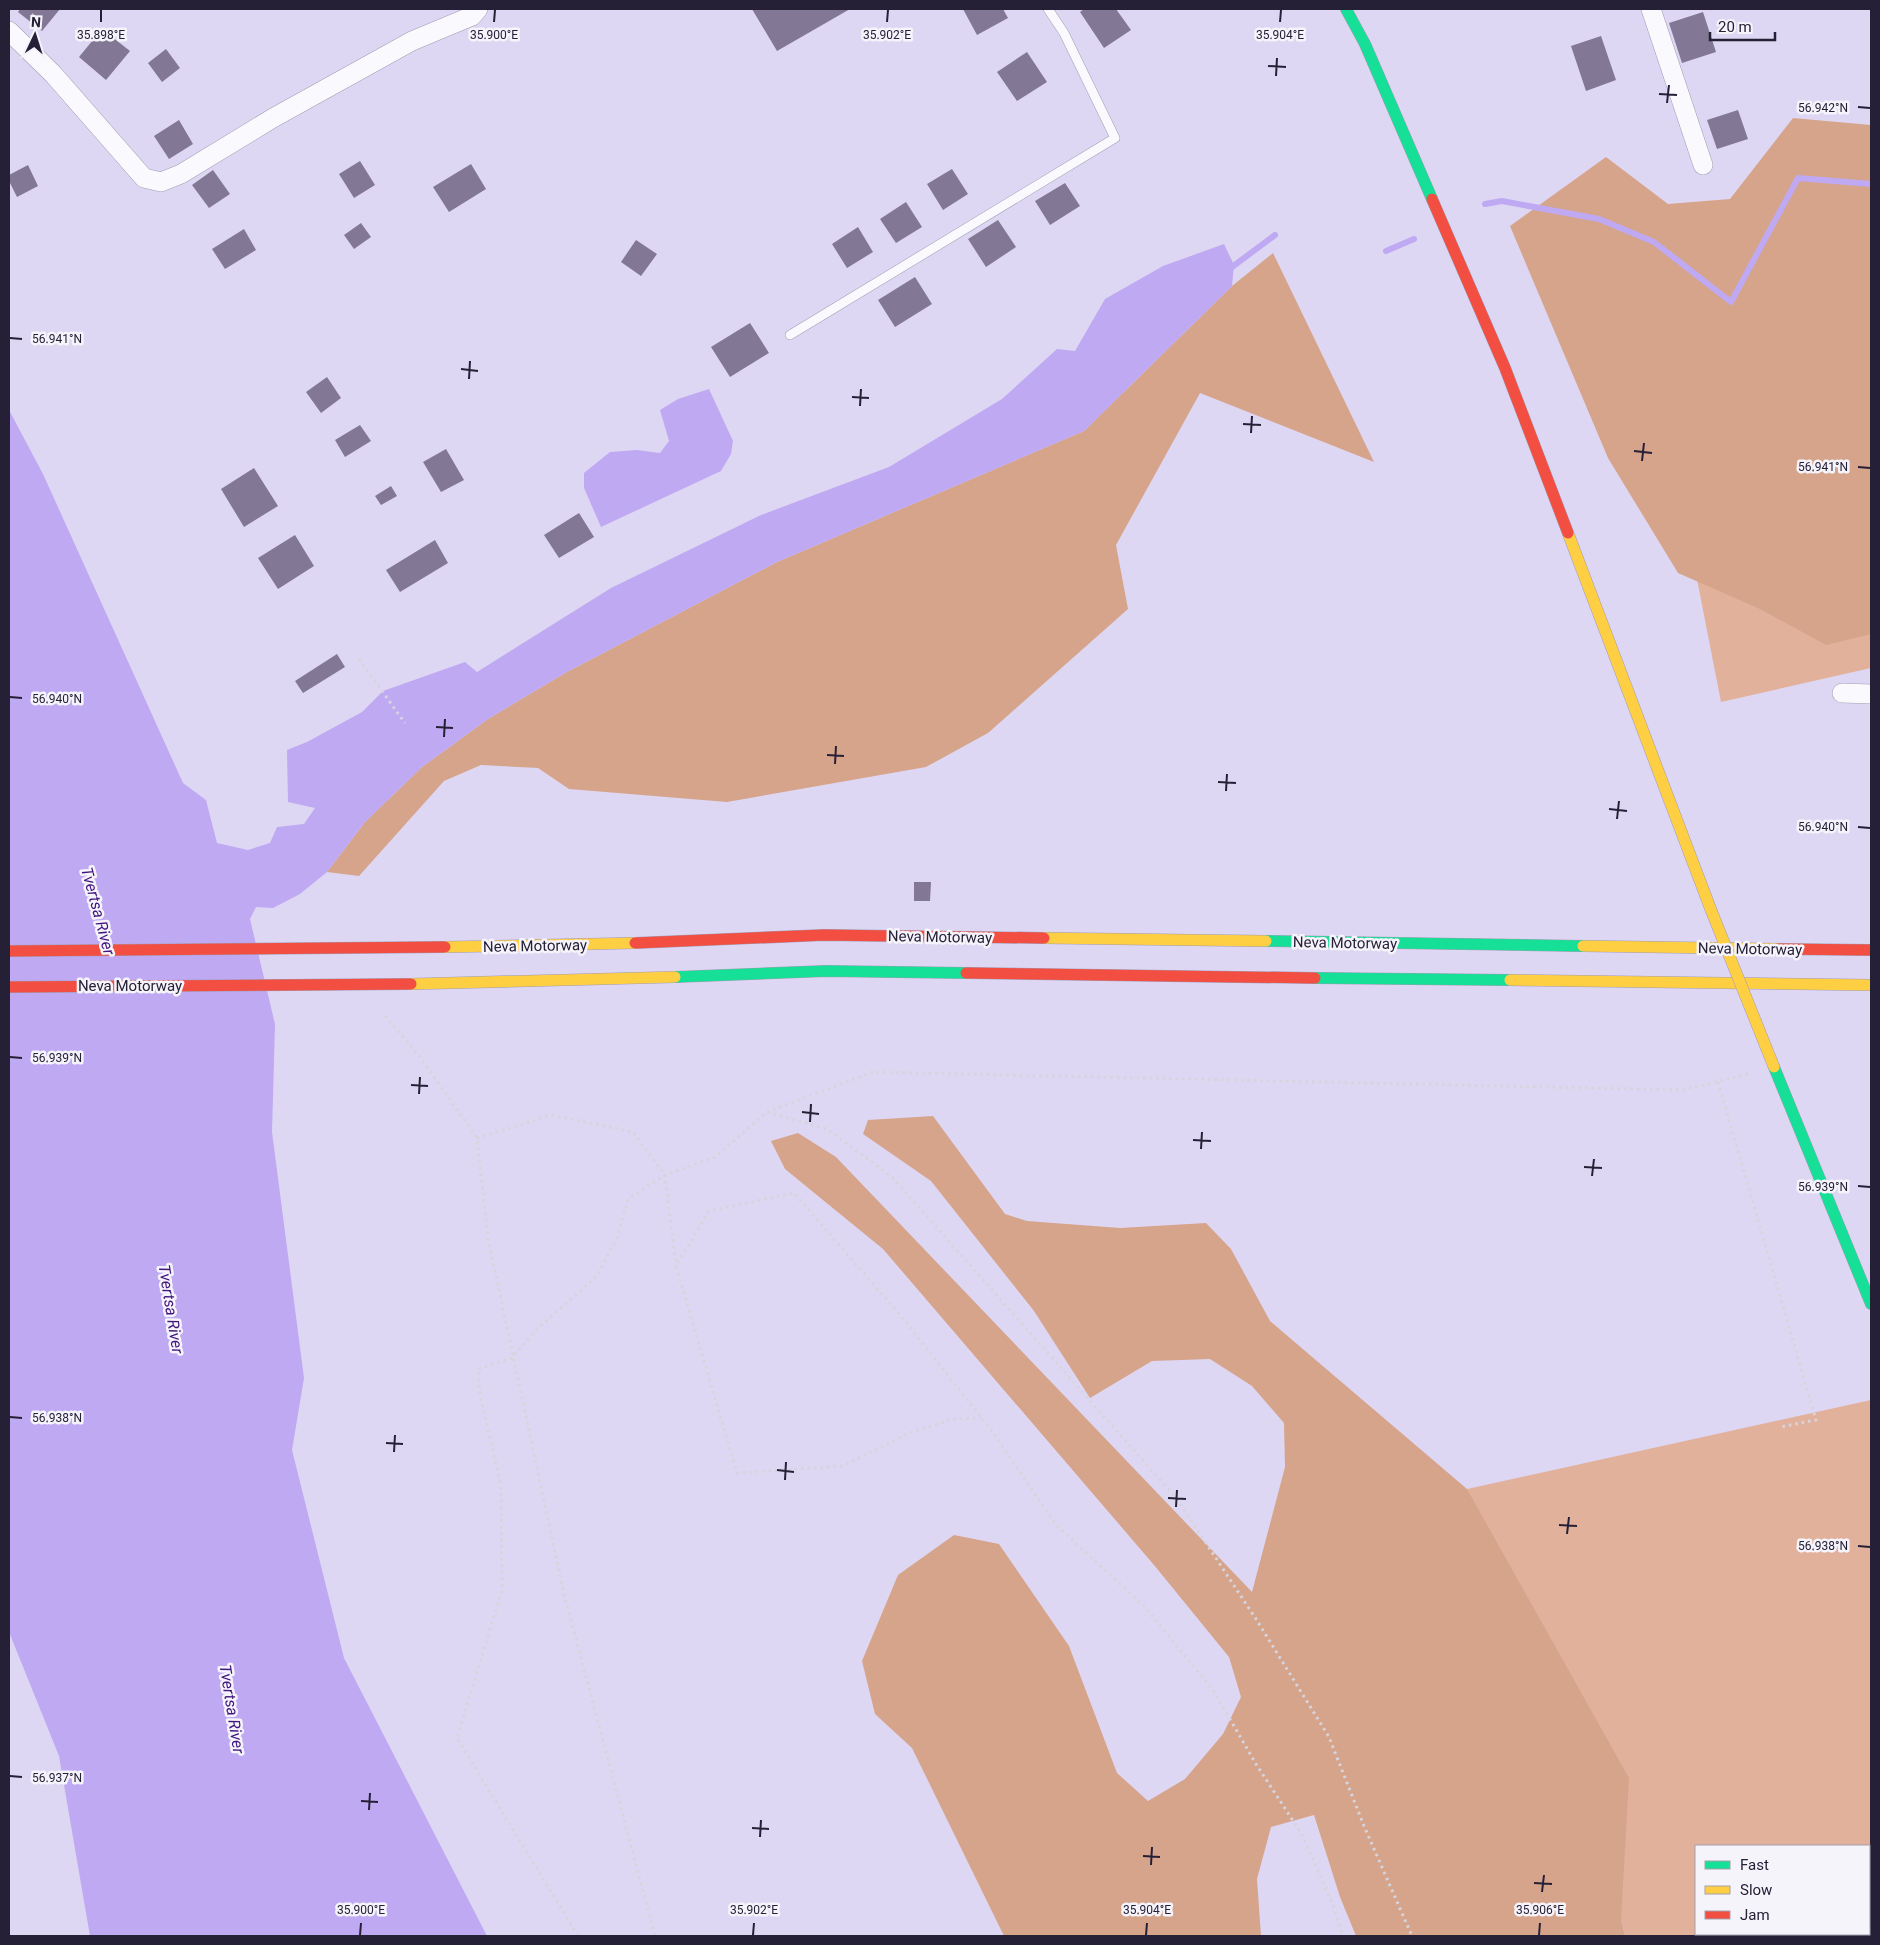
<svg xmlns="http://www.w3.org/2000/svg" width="1880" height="1945" font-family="Roboto,sans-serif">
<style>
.green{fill:#e2b19b;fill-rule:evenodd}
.forest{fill:#d6a48b}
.water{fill:#bea9f2}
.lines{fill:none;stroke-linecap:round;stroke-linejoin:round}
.stream{stroke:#bea9f2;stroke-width:6}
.building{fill:#827794}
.lane-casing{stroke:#a29cb3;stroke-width:10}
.street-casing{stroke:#a29cb3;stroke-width:20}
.fast-casing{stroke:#a29cb3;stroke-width:12}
.slow-casing{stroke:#a29cb3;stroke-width:12}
.jam-casing{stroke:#a29cb3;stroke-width:12}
.path{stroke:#d7d4de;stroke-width:3;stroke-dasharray:2.5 4;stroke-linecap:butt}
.lane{stroke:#faf9fd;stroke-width:9}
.street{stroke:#faf9fd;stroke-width:19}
.fast{stroke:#16e098;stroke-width:11}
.slow{stroke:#ffcf43;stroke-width:11}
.jam{stroke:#f24e42;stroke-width:11}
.slow-bridge-casing{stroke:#a29cb3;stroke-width:12;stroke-linecap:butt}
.slow-bridge{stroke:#ffcf43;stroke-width:11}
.ticks{fill:none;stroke:#262037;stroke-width:2}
.labels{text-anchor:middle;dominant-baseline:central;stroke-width:5;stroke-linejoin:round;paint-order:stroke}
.street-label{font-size:15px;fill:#262037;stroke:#f6f4fb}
.water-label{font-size:16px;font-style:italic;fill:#42167d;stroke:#f6f4fb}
.ticks-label{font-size:12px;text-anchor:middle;fill:#262037;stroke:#f6f4fb;stroke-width:5;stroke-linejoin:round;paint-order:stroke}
</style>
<rect width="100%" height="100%" fill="#ded7f3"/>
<!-- green -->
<path class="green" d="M1667,426l204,94v148l-150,34z
M1871,1400v536h-246l-4,-17 -154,-430zM1696,1846h173v88h-173z"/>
<!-- forest -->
<path class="forest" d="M1793,118l78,7v509l-45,11 -66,-36 -82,-36 -70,-115 -98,-232 96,-69 62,47 62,-5z
M1273,253l101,209 -174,-69 -84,152 12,64 -140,124 -62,34 -199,35 -158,-13 -31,-21 -57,-3 -37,16 -85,95 -32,-4 38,-50 57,-55 66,-48 77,-46 212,-111 307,-131 148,-145z
M933,1116l72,98 22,7 93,7 86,-5 25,26 39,72 197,168 162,289 -8,141 4,17h-269l-16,-39 -26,-82 -43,12 -14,52 4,57h-257l-92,-188 -37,-34 -13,-53 36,-86 56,-40 45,9 70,102 48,127 31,28 37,-22 38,-45 18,-37 -12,-40 -75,-92 -271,-316 -98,-80 -14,-28 27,-8 38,24 416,435 33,-125 -1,-44 -32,-37 -42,-27 -58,2 -62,37 -56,-87 -103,-130 -68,-47 5,-14z"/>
<!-- water -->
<path class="water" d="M1224,244l10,21 -2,21 -148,145 -307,131 -212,111 -77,46 -66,48 -57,55 -38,50 -27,22 -27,14 -17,-1 -6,12 25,105 -3,108 32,246 -12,72 52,208 143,278h-397l-31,-180 -50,-124v-1222l34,64 140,309 23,17 11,43 31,7 22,-7 7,-16 27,-3 11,-16 -27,-6 -1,-52 20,-8 55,-30 21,-21 82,-29 12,10 134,-84 150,-73 128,-48 113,-68 55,-50 18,2 30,-52 58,-33z
M709,389l24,52 -2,13 -10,17 -120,56 -17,-39v-15l26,-21 27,-2 23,3 9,-12 -9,-31 18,-11z"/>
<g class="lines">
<!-- stream -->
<path class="stream" d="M1485,204l17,-3 97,18 55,23 77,60 67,-124 73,6
M1386,251l28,-12
M1228,270l47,-35"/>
</g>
<!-- building -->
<path class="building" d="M20,9h40l-18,22 -24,-19z
M752,9h98l-73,42z
M963,9h40l5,9 -31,17z
M1084,9h32l15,21 -27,18 -24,-36z
M1703,12l13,40 -34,11 -13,-40z
M102,29l28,22 -24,29 -27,-23z
M1601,36l15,44 -30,11 -15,-45z
M166,49l14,19 -18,14 -14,-19z
M1027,52l20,30 -30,19 -20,-29z
M1738,110l10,29 -31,10 -10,-29z
M179,120l14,24 -24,15 -15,-23z
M360,161l15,24 -21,13 -15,-24z
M471,164l15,25 -37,23 -16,-25z
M28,165l10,21 -21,11 -8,-16v-6z
M952,169l16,25 -25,16 -16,-26z
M213,170l17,24 -21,14 -17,-23z
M1065,183l15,23 -30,19 -15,-24z
M906,202l16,25 -26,16 -16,-24z
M998,220l18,27 -30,20 -18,-28z
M361,223l10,14 -17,12 -10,-14z
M858,227l15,25 -26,16 -15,-24z
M244,229l12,21 -31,19 -13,-20z
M636,240l21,14 -16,22 -20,-14z
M915,277l17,27 -37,23 -17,-27z
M750,323l19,30 -39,24 -19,-30z
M327,377l14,21 -20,15 -15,-21z
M360,425l11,16 -26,16 -10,-17z
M446,449l18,31 -23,12 -18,-30z
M254,468l24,38 -34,21 -23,-38z
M391,486l6,10 -16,9 -6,-9z
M579,513l15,24 -35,21 -15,-23z
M295,535l19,31 -36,23 -20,-31z
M435,540l13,23 -48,29 -14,-22z
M337,654l8,13 -42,26 -8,-12z
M914,882h17l-1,19h-16z"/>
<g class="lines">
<!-- lane casing -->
<g class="lane-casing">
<path id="lane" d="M790,335l325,-197 -51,-105 -16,-24"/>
</g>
<!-- street casing -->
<g class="street-casing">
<path id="street" d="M1651,9l52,156
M9,31l44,43 91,104 17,4 20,-8 92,-56 139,-77 60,-25 6,-7
M1842,693l29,1"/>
</g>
<!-- fast casing -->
<g class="fast-casing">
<path id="fast" d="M1346,9l19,35 67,155
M1266,941l317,5
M675,977l151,-6 140,2
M1315,978l195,2
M1774,1067l97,237"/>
</g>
<!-- slow casing -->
<g class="slow-casing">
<path id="slow" d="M1568,533l143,377
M1044,938l222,3
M1583,946l195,3
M445,947l190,-4
M1510,980l361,5
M411,984l264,-7"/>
</g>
<!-- jam casing -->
<g class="jam-casing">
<path id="jam" d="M1432,199l73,169 63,165
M635,943l189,-8 220,3
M1778,949l93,1
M9,951l436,-4
M966,973l349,5
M9,987l402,-3"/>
</g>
<!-- path -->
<path class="path" d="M359,659l46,64
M385,1016l35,41 57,81 11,100 76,356 91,342
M1718,1082l98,338 -36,7
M767,1112l106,-40 809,18 70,-17
M477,1138l75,-23 81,17 32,43 11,91
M982,1418l-29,1 -44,14 -66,33 -106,7 -61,-207 33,-55 85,-18 107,123 91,115 65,95 87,80 69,84 43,74 45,69 32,72 10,31
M578,1936l-121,-198 45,-148 -1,-104 -21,-91 -2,-26 34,-11 24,-28 61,-54 20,-38 11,-39 37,-24 50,-18 52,-45 60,17 65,48 285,322 79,120 73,118 35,89 48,110"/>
<!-- lane -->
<use href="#lane" class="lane"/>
<!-- street -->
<use href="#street" class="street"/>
<!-- fast -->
<use href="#fast" class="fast"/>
<!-- slow -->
<use href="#slow" class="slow"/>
<!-- jam -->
<use href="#jam" class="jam"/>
<!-- slow-bridge casing -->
<g class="slow-bridge-casing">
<path id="slow-bridge" d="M1711,910l63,157"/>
</g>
<!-- slow-bridge -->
<use href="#slow-bridge" class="slow-bridge"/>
</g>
<!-- ticks -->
<path class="ticks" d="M101,22v-12M494,22l1,-12M887,22l1,-12M1280,22l1,-12M1268,66l18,1M1276,76l1,-18M1659,94l18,1M1667,103l2,-18M1858,107l12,1M10,338l12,1M461,369l17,2M469,379l1,-18M852,397l17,1M860,406l1,-17M1243,424l18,1M1251,433l1,-17M1634,451l18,2M1642,461l2,-18M1858,467l12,1M10,697l12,1M436,727l17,1M444,737l1,-18M827,755l17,1M835,764l1,-18M1218,782l18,1M1226,791l1,-17M1609,809l18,2M1617,819l2,-18M1858,827l12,1M10,1057l12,1M411,1085l17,1M419,1094l1,-17M802,1112l17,2M810,1122l1,-18M1193,1140l18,1M1201,1149l1,-17M1584,1167l18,1M1592,1176l2,-17M1858,1186l12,1M10,1417l12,1M386,1443l17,1M394,1452l1,-17M777,1470l17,2M785,1480l1,-18M1168,1498l18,1M1176,1507l1,-17M1559,1525l18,1M1567,1534l2,-17M1858,1546l12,1M10,1776l12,1M361,1801l17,1M369,1810l1,-17M752,1828l17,1M760,1837l1,-17M1143,1856l17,1M1151,1865l1,-18M1534,1883l18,1M1542,1892l2,-17M360,1935l1,-12M753,1935l1,-12M1146,1935l1,-12M1539,1935l1,-12"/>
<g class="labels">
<!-- street labels -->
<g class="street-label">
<text transform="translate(940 937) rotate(1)">Neva Motorway</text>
<text transform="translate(1345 943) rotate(1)">Neva Motorway</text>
<text transform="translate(535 946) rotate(-1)">Neva Motorway</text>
<text transform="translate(1750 949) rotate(1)">Neva Motorway</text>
<text x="130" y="986">Neva Motorway</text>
</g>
<!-- water labels -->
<g class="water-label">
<text transform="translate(98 911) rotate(75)">Tvertsa River</text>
<text transform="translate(171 1309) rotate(81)">Tvertsa River</text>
<text transform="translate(232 1709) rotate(81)">Tvertsa River</text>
</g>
</g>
<g class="ticks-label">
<text x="101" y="39">35.898°E</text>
<text x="494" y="39">35.900°E</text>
<text x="887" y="39">35.902°E</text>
<text x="1280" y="39">35.904°E</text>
<text x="1823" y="112">56.942°N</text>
<text x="57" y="343">56.941°N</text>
<text x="1823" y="471">56.941°N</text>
<text x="57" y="703">56.940°N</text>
<text x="1823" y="831">56.940°N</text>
<text x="57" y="1062">56.939°N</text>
<text x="1823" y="1191">56.939°N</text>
<text x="57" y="1422">56.938°N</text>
<text x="1823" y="1550">56.938°N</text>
<text x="57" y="1782">56.937°N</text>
<text x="361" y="1914">35.900°E</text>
<text x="754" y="1914">35.902°E</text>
<text x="1147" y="1914">35.904°E</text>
<text x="1540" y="1914">35.906°E</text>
</g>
<!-- border -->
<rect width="1880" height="1945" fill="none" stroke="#262037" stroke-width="20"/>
<!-- legend -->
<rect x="1695" y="1845" width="175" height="90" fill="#f6f4fb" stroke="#a39fad"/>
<rect x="1705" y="1861" width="25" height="8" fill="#16e098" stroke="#a39fad"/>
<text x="1740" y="1870" font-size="15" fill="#262037">Fast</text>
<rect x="1705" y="1886" width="25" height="8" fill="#ffcf43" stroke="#a39fad"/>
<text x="1740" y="1895" font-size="15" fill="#262037">Slow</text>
<rect x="1705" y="1911" width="25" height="8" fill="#f24e42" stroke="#a39fad"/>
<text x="1740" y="1920" font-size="15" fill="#262037">Jam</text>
<!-- north arrow -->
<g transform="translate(35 35) rotate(4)" stroke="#f6f4fb" stroke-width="4" paint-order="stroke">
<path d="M0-4L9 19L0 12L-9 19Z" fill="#262037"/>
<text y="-8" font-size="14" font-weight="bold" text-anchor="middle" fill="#262037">N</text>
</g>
<!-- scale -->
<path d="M1710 32v8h65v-8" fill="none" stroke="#262037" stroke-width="2.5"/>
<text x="1718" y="32" font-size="15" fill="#262037" stroke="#f6f4fb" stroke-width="4" paint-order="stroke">20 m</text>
</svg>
